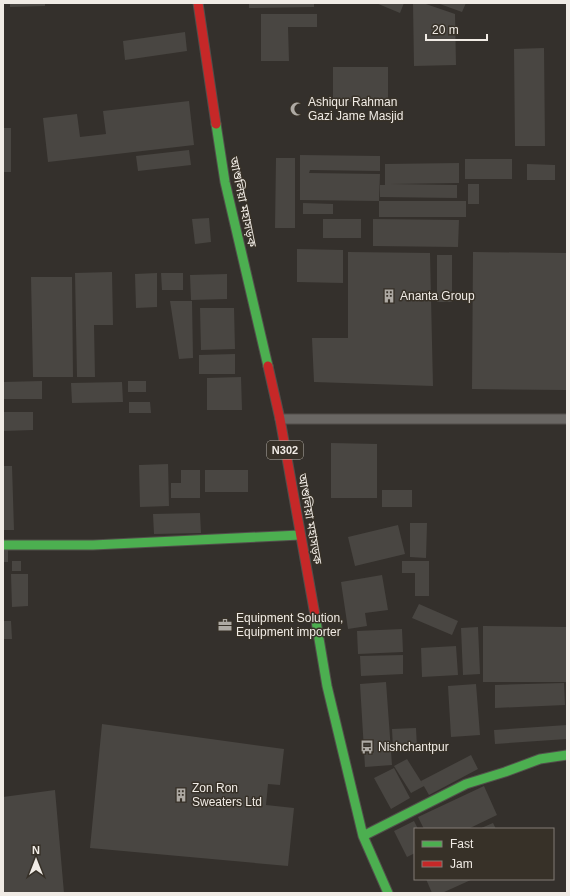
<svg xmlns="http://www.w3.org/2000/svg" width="570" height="896" font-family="Arial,'Noto Sans Bengali',sans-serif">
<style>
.building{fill:#494642}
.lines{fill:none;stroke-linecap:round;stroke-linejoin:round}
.lane-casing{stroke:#524f4b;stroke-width:11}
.fast-casing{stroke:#524f4b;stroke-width:11}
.jam-casing{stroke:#524f4b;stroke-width:11}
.lane{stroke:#6a6764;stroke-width:9}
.fast{stroke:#4caf50;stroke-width:9}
.jam{stroke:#c62828;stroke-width:9}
.labels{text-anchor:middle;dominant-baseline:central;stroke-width:3;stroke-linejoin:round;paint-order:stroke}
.shield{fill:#373128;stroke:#b8b3ac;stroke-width:1}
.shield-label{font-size:11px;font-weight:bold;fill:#f0ebe5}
.poi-label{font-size:12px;fill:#f0ebe5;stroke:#373128;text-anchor:start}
.street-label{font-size:12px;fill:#f0ebe5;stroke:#373128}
</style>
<rect width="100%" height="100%" fill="#34302c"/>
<!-- building -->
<path class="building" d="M10,3h35v3l-35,1z
M249,3h65v4l-65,1z
M376,3h28l-4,10z
M413,3h10l32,11 1,51 -42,1z
M437,3h29l-4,9z
M261,14h56v13h-29l1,34h-28z
M185,32l2,19 -62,9 -2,-19z
M544,48l1,98h-30l-1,-97z
M333,67h55v34l-55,1z
M189,101l5,44 -146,17 -5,-44 34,-4 3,23 26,-3 -3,-23z
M3,128h8v44h-8z
M189,150l2,15 -53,6 -2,-15z
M300,155l80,1v15l-70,-1 -1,3 71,1 -1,27h87v16h-87v-16l-79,-1z
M276,158h19v70h-20z
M465,159h47v20h-47z
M459,163v20l-68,1 66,1v13l-77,-1v-12h5v-21z
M527,164l28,1v15h-28z
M468,184h11v20h-11z
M303,203l30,1v10h-30z
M209,218l2,24 -16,2 -3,-25z
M323,219h38v19h-38z
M373,219l86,1 -1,27 -85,-1z
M297,249l46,1v33l-46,-1z
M348,252l82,1 3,133 -119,-4 -2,-44h36z
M473,252l94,1v137l-95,-1z
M437,255h15v47h-15z
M112,272l1,53h-19l1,52h-18l-2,-104z
M157,273v34l-21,1 -1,-34z
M161,273h22v17h-21z
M227,274v25l-36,1 -1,-25z
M31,277h41l1,100h-40z
M170,301h22l1,57 -14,1z
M200,308h34l1,41 -34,1z
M235,354v20h-36v-19z
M241,377l1,33h-35v-32z
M42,381v18h-39v-17z
M128,381h18v11h-18z
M122,382l1,20 -51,1 -1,-20z
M129,402h21l1,11h-22z
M3,412h30v18l-30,1z
M331,443l46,1v54h-46z
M168,464l1,42 -29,1 -1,-42z
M3,466h9l2,64h-11z
M181,470h19v28h-29v-15h10z
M205,470h43v22h-43z
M382,490h30v17h-30z
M200,513l1,20 -47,1 -1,-20z
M410,523h17l-1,35 -16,-1z
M398,525l7,29 -50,12 -7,-29z
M3,547h5v15h-5z
M12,561h9v10h-9z
M402,561h27v35h-14v-23h-13z
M11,574h17v32l-16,1z
M382,575l6,35 -23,3 2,13 -19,3 -7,-47z
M419,604l39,17 -6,14 -40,-17z
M3,621h8l1,18h-9z
M483,626l84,1v55h-84z
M478,627l2,47 -17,1 -2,-47z
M402,629l1,23 -45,2 -1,-23z
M456,646l2,29 -36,2 -1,-29z
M403,655v19l-42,2 -1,-20z
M386,682l6,83 -27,2 -5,-83z
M564,683l1,22 -70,3v-23z
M476,684l4,51 -29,2 -3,-51z
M102,724l182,25 -4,36 -12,-1 -2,21 28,3 -6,58 -198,-18z
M567,725v14l-72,5 -1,-14z
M416,728l1,20 -24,1 -1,-20z
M471,755l7,14 -49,26 -8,-14z
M407,759l17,27 -13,7 -17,-27z
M394,768l16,30 -19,11 -17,-31z
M484,786l13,29 -29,14h-44l-6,-12z
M55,790l9,103h-61v-96z
M414,821l4,8h-3v24l-8,4 -13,-26z
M493,823l3,6h-17z
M426,879h47l-31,14h-10z"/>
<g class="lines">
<!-- lane casing -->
<g class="lane-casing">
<path id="lane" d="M280,419h287"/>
</g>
<!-- fast casing -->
<g class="fast-casing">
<path id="fast" d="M216,124l9,58 43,184
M3,545h90l207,-10
M315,615l12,71 36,150 25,57
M363,836l103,-52 39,-12 35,-13 27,-4"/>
</g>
<!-- jam casing -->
<g class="jam-casing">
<path id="jam" d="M198,3l18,121
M268,366l12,53 35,196"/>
</g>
<!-- lane -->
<use href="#lane" class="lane"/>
<!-- fast -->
<use href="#fast" class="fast"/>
<!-- jam -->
<use href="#jam" class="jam"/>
</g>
<!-- icons -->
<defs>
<g id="mosque-bare" transform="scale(1.08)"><path d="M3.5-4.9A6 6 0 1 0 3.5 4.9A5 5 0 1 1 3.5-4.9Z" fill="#aeaaa4" stroke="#373128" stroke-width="2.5" paint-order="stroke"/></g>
<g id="building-bare" transform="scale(1.08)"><path d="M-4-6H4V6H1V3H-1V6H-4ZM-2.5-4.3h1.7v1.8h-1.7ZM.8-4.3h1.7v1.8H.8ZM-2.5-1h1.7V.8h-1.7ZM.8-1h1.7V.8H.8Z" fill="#aeaaa4" stroke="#373128" stroke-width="2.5" paint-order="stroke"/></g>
<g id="office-bare" transform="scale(1.08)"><path d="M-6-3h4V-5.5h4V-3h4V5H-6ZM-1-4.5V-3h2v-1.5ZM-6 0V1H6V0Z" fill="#aeaaa4" stroke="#373128" stroke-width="2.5" paint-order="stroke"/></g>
<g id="bus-bare" transform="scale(1.08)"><path d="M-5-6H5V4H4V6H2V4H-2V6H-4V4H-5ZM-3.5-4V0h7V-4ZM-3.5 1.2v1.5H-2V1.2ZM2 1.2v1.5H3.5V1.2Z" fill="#aeaaa4" stroke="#373128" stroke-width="2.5" paint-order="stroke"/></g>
</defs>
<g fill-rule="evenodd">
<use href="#mosque-bare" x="297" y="109"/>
<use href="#building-bare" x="389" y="296"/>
<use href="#office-bare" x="225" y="625"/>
<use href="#bus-bare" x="367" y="747"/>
<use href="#building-bare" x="181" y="795"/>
</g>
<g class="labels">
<!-- shield labels -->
<rect class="shield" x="267" y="441" width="36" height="18" rx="3"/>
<g class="shield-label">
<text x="285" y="450">N302</text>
</g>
<!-- poi labels -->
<g class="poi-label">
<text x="308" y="102">Ashiqur Rahman<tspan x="308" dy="14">Gazi Jame Masjid</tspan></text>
<text x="400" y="296">Ananta Group</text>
<text x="236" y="618">Equipment Solution,<tspan x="236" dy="14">Equipment importer</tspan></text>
<text x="378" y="747">Nishchantpur</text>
<text x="192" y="788">Zon Ron<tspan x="192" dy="14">Sweaters Ltd</tspan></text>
</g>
<!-- street labels -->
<g class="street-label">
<text transform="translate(243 202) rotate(78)">আশুলিয়া মহাসড়ক</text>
<text transform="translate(310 519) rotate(80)">আশুলিয়া মহাসড়ক</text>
</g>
</g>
<!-- border -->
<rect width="570" height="896" fill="none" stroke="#f0ebe5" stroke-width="8"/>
<!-- legend -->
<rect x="414" y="828" width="140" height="52" fill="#373128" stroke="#817b74"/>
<rect x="422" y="841" width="20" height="6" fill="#4caf50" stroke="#817b74"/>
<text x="450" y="848" font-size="12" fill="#f0ebe5">Fast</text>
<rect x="422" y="861" width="20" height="6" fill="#c62828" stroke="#817b74"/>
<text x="450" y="868" font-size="12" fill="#f0ebe5">Jam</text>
<!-- north arrow -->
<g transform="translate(36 860)" stroke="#373128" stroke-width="3" paint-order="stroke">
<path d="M0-3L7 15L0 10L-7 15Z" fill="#f0ebe5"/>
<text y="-6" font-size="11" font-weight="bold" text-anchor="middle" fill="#f0ebe5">N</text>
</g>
<!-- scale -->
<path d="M426 34v6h61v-6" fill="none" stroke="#f0ebe5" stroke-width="2"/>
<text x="432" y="34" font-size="12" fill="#f0ebe5" stroke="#373128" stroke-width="3" paint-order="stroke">20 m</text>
</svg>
